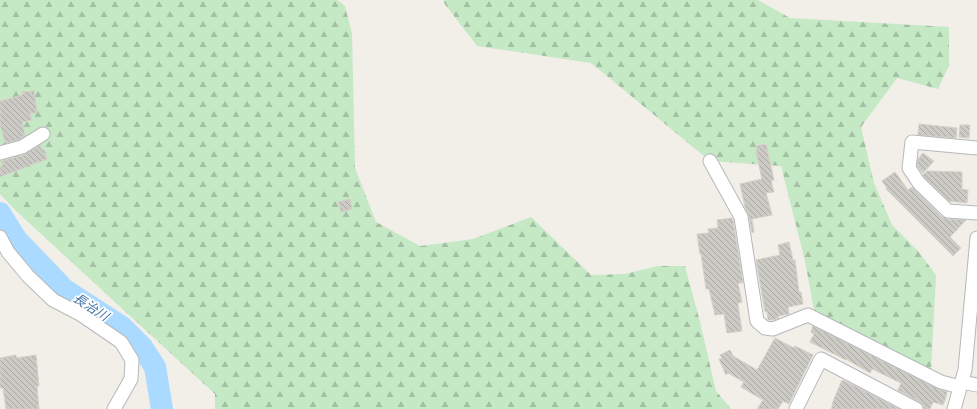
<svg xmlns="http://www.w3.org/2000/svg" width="977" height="409" font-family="'DejaVu Sans','Noto Sans JP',sans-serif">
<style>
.forest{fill:url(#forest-firs)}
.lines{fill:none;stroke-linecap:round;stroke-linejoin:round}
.river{stroke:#aadaff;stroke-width:22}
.building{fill:url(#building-back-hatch);stroke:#d6d1c6}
.minor-casing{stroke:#b5b8bc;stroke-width:15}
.minor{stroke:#fff;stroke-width:13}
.labels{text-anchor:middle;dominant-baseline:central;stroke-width:3.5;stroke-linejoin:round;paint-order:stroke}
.water-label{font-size:13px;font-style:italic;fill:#4174aa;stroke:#fff}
</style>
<defs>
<pattern id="forest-firs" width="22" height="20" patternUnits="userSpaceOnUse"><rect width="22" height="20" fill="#c5e8c5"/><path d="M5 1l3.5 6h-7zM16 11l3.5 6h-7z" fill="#a3c0a4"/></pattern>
<pattern id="building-back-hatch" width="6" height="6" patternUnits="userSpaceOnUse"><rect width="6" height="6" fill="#cccac5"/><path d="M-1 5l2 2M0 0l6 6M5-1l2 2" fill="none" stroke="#a9a8a4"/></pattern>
</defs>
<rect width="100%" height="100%" fill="#f1efe8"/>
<!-- forest -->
<path class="forest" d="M0,0h337l8,6 7,27 3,135 21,54 44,24 53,-7 58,-22 60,58 34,-1 33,-8h27l15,56 16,69 15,18h-516v-15l-200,-184 -15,-16z
M444,0h314l32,18 159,9v38l-11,24 -41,-11 -36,49 13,56 18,42 26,26 18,24 -5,95 -117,-60 -9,-49 -24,-95 -71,-5 -119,-98 -114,-17 -33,-43z"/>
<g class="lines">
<!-- river -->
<path class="river" d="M0,213l16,26 49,51 57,37 20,20 13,20 7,42"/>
</g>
<!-- building -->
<path class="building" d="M34,91l3,22h-7l2,7 -10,2 3,13 -6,5 -14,3 -5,-18v-24l23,-6 -1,-3z
M919,124l38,4 -1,10 -38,-3z
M960,125h10l-1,13 -10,-1z
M766,144l8,36 -3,1 3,11 -8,1 6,22 -20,4 2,13 -2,1 -3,-17 -4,-9 -5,-23 22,-5 -6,-27h1l-1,-6z
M40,145l2,5 2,-1 3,10 -47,18v-10l3,-2 -2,-4 23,-6z
M923,153l11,8 -11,12 -6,-7 1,-7z
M927,171l35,1v17l6,1 -1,13 -18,-2 -24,-23 -2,-3z
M895,172l13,18 4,-3 30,30 5,2 19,1 -16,17 11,11 -8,8 -67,-67 1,-1 -5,-7z
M350,199l2,10 -11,3 -3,-10z
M732,218l1,2 10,63h-5l4,19 -4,1v2l4,26 -15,2 -3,-19 -9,1 -6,-26h-3l-5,-35h-1l-3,-20 12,-1 -1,-4 10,-1 -1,-8z
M789,242l4,18h2l4,32h2l2,12 -15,3 1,7 -11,2 1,2 -6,2h-5l-1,-9 -2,1 -9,-52 24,-5 -2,-10z
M813,326l125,63 9,3 -2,8 -2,5 -10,-3 -3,7h-6l-1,-4 -3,-3 -22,-12 3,-7 -29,-14 -2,4 -24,-14v1l-36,-18 4,-8 -3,-2z
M775,338l19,10 1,-2 18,9 -24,49 -6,-3 -5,8h-21l6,-9 -22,-13 3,-5 -16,-9 -2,2 -7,-16 3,-1 -2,-3 10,-5 3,6 24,14z
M16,355v3l20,-3 3,31h-2l2,23h-33l-3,-21h-3v-30z
M842,380l11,5 46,24h-68l2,-5h-1z"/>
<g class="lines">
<!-- minor casing -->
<g class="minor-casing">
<path id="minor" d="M977,148l-65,-6 -3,26 10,15 29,28 29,2
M0,153l22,-6 21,-13
M710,161l31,56 16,104 8,7 8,1 35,-14 133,67 19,5
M0,237l8,15 20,24 25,24 27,14 41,28 11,18 -1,19 -17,30
M961,382l16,3
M796,409l25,-50 95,50
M954,409l11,-39 12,-132"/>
</g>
<!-- minor -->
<use href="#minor" class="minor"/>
</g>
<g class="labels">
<!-- water labels -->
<g class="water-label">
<text transform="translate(91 307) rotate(33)">長治川</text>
</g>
</g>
</svg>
